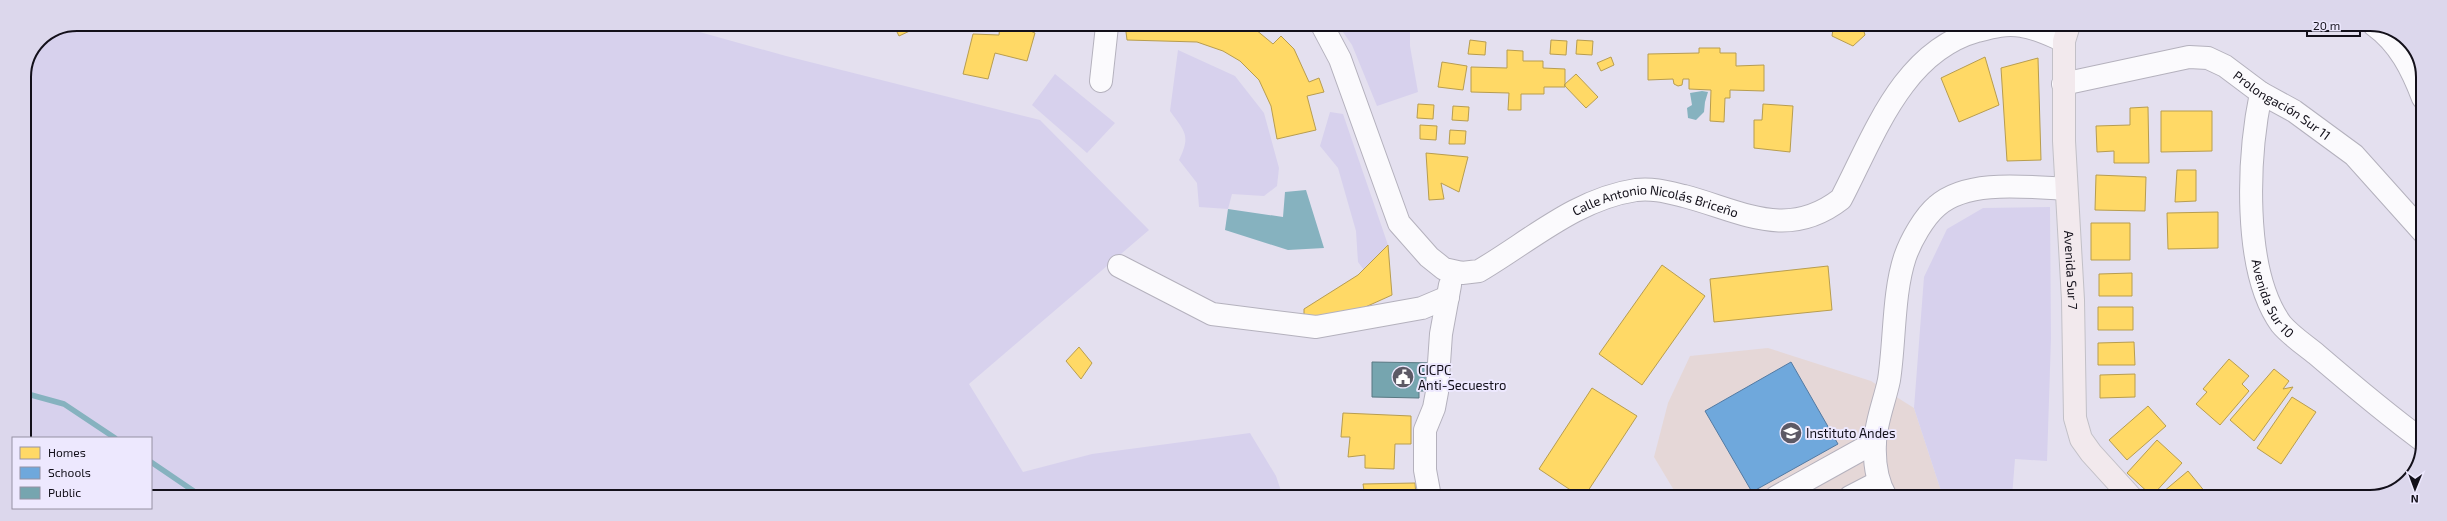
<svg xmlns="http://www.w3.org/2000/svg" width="2447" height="521" font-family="'Exo 2',sans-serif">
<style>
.education{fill:#e5d7d7}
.green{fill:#d7d1ed}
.water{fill:#86b2bf}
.homes{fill:#ffd966;stroke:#b89d4f}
.schools{fill:#6fa8dc;stroke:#537aa2}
.public{fill:#76a5af;stroke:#587882}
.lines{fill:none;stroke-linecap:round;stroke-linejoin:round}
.stream{stroke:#86b2bf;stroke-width:5.5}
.minor-casing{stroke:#b4b1bd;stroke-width:24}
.major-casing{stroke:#c2c0c7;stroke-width:24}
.minor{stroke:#fbfafd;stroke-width:22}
.major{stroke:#f2e9ed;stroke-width:22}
.labels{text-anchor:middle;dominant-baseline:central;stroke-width:4;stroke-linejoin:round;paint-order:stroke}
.street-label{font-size:13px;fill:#13101a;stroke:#ede8fe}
.poi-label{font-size:13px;fill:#13101a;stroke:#ede8fe;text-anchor:start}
.rim{fill:none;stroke:#13101a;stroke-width:2}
</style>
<rect width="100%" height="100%" fill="#e4e0ef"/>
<!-- education -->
<path class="education" d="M1768,348l103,33 43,27 29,89h-265l-24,-40 14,-54 22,-47z"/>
<!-- green -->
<path class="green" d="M77,24h594l115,32 254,64 109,110 -180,154 54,88 69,-18 158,-21 26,43 7,21 -1132,-1v-58h-127v-361l16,-38z
M1338,25h76l-4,2v19l8,46 -41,14 -25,-61z
M1178,50l57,26 29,37 15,55 -2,18 -13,10 -32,-2 -4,15 -29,-2 -2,-24 -18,-23c12,-25 6,-28 -9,-49z
M1055,74l60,49 -28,30 -55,-48z
M1330,112l13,2 45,131 -24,25 -6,-8 -2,-31 -18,-63 -18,-22z
M2050,207l1,131 -4,123 -32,-2 -3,38h-69l-29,-89 10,-131 23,-48 36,-21z"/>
<!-- water -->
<path class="water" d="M1702,91l6,1 -3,10 -1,10 -8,8 -8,-2 -1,-10 5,-3 -2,-12z
M1306,190l18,58 -36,2 -63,-20 3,-21 55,8 2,-25z"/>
<!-- homes -->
<path class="homes" d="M893,24h18l3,5 -15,7z
M1000,24h14l21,9 -8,28 -32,-8 -7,26 -25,-5 10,-40 26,1z
M1125,24h124l24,20 8,-8 13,13 15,33 10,-4 5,14 -17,4 9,34 -39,9 -6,-33 -12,-26 -19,-19 -17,-10 -26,-9 -70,-2z
M1822,25h40l3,10 -12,11 -21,-10 1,-7 -12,-2z
M1470,40l16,2 -1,13 -17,-1z
M1551,40l16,1 -1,14 -16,-1z
M1577,40l16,1 -1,14 -16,-1z
M1699,48h21v5h16v13l28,-1v26l-34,-1v8h-5l-1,24 -14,-1 1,-31 -22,-1v-10h-6l-1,6 -4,1 -4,-2 -1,-5 -25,1v-26l51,-1z
M1507,50l16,1v10h20v7l22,1v18h-21v7h-23v16h-13l1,-17 -38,-1v-25l36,1z
M1611,57l3,8 -13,6 -4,-8z
M1985,57l14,48 -40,17 -18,-44z
M2038,58l3,102 -34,1 -6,-93z
M1442,62l25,4 -4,24 -25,-3z
M1576,74l22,23 -12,11 -22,-23z
M1418,104l16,1 -1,14 -16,-1z
M1763,104l30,2 -3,46 -36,-4v-28h8z
M1453,106l16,1 -1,14 -16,-1z
M2148,107l1,56h-35v-12l-17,1 -1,-26 34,-1v-17z
M2161,111h51v40l-51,1z
M1420,125l17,1 -1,14 -16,-1z
M1450,130l16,1 -1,13h-16z
M1426,153l42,4 -9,35 -18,-9 3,16 -15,1z
M2177,170h19v31l-21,1z
M2096,175l50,2 -1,34 -50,-1z
M2218,212v36l-50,1 -1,-36z
M2091,223h39v37h-39z
M1388,245l4,50 -40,18 -48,4v-8l54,-34z
M1662,265l43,31 -63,89 -43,-31z
M1828,266l4,44 -118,12 -4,-43z
M2132,273v23h-33v-22z
M2098,307h35v23h-35z
M2134,342l1,23h-37v-22z
M1079,347l13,16 -11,16 -15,-18z
M2229,359l20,17 -7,8 7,7 -29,34 -24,-21 11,-12 -4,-3z
M2274,369l15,12 -6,8 10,-2 -39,54 -24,-21z
M2135,374v23l-35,1v-23z
M1592,388l45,28 -53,81h-3l-42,-28z
M2292,397l24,15 -35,52 -24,-16z
M2148,406l18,20 -39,34 -18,-20z
M1343,413l68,3v28h-16l-1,25 -29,-1v-13l-17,2 2,-20h-9z
M2157,440l25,23 -30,33 -25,-23z
M2188,471l18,22 -5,4h-44z
M1415,483l1,14h-51l-2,-13z"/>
<!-- schools -->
<path class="schools" d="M1791,362l47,82 -86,48 -47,-81z"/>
<!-- public -->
<path class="public" d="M1372,362l63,1 -1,28h-15v7l-47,-1z"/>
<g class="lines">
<!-- stream -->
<path class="stream" d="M24,393l40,11 51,34
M151,462l50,34
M534,496l18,-3 23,3"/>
<!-- minor casing -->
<g class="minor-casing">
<g id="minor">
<path id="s1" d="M1322,25l18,34 59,164 30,34 15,12 18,4 17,-2c51,-30 97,-72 157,-81 17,-2 31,2 48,6 57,15 103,45 157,3 33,-63 61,-147 136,-168 15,-4 29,-8 45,-5 15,2 28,9 42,15"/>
<path d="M2374,25c25,18 38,44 49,73"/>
<path d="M1101,81l6,-55"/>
<path id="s2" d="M2063,84l126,-27 19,1 17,8 36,27 33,18 60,44 69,77"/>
<path id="s3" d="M2261,93c-13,63 -19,177 20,231 9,11 24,21 35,30 35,30 69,59 106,86"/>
<path d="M1119,266l93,48 104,13 106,-19 26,-11"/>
<path d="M1430,497l-5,-27v-40l9,-22 3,-16 4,-58 9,-49"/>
<path d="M1776,497l99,-55"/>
<path d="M1850,497l27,-14"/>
<path d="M1886,497c-10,-17 -12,-36 -11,-55 1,-21 10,-42 14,-62 6,-39 4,-87 16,-123 6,-17 19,-40 32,-51 30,-27 91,-19 129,-17"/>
</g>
</g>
<!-- major casing -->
<g class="major-casing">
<g id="major">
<path id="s4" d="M2069,25l-5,16v100l9,159 2,118 6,21 10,14 40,44"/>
</g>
</g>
<!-- minor -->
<use href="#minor" class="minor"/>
<!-- major -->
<use href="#major" class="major"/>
</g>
<!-- icons -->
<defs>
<g id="civic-disc" transform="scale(1.15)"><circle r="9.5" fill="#5c5965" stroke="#ede8fe"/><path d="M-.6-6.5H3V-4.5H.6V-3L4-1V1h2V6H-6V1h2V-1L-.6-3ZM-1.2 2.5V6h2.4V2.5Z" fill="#fff"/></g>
<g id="school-disc" transform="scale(1.15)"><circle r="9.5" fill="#5c5965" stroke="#ede8fe"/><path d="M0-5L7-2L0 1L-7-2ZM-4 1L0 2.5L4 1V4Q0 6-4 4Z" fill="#fff"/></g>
</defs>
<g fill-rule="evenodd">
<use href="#civic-disc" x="1403" y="377"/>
<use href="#school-disc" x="1791" y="433"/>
</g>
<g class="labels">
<!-- street labels -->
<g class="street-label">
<text stroke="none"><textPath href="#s2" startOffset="236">Prolongación Sur 11</textPath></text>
<text stroke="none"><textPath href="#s1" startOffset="510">Calle Antonio Nicolás Briceño</textPath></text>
<text stroke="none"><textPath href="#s4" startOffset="246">Avenida Sur 7</textPath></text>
<text stroke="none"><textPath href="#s3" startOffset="210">Avenida Sur 10</textPath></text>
</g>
<!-- poi labels -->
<g class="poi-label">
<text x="1418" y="370">CICPC<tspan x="1418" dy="15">Anti-Secuestro</tspan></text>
<text x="1806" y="433">Instituto Andes</text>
</g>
</g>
<!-- crop -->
<path d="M0 0H2447V521H0ZM77 31H2370A46 46 0 0 1 2416 77V444A46 46 0 0 1 2370 490H77A46 46 0 0 1 31 444V77A46 46 0 0 1 77 31Z" fill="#dcd7ec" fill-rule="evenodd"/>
<path class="rim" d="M77 31H2370A46 46 0 0 1 2416 77V444A46 46 0 0 1 2370 490H77A46 46 0 0 1 31 444V77A46 46 0 0 1 77 31Z"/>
<!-- legend -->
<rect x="12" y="437" width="140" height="72" fill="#ede8fe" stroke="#9692a3"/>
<rect x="20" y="447" width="20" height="12" fill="#ffd966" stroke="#9692a3"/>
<text x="48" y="457" font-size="12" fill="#13101a">Homes</text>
<rect x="20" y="467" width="20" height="12" fill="#6fa8dc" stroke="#9692a3"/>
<text x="48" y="477" font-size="12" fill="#13101a">Schools</text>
<rect x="20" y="487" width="20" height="12" fill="#76a5af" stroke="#9692a3"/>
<text x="48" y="497" font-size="12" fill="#13101a">Public</text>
<!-- north arrow -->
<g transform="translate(2415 489) rotate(181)" stroke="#ede8fe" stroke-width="3" paint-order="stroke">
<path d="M0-3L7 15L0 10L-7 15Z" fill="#13101a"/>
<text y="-6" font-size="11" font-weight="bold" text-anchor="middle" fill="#13101a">N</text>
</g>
<!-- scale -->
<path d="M2307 30v6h53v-6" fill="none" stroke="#13101a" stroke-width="2"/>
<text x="2313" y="30" font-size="12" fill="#13101a" stroke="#ede8fe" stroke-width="3" paint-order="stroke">20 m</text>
</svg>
